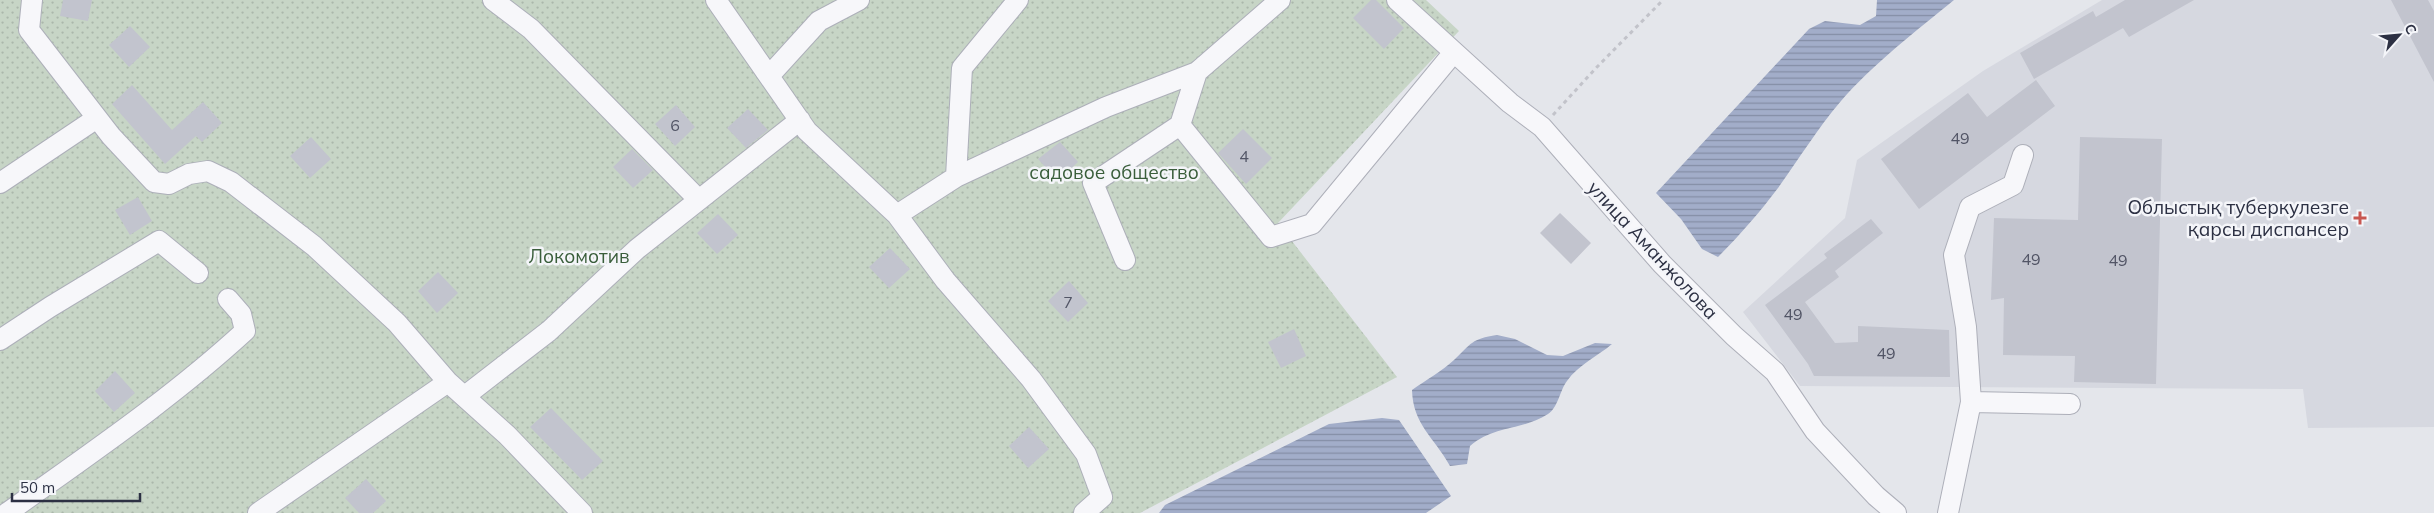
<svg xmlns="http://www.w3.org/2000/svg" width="2434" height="513" font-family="Mulish,sans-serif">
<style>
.built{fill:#d6d8e0}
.grass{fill:url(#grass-dots)}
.water{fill:url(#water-rules)}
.building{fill:#c2c4ce}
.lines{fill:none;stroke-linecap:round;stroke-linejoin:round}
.minor-casing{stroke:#adafb9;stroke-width:22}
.path{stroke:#c2c3ca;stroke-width:3;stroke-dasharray:4 4;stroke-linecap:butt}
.minor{stroke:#f7f7fa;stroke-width:20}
.poi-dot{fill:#c85751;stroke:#f4f5f9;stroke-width:2}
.labels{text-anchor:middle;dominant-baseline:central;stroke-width:5;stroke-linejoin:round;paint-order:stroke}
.number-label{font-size:16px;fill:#525566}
.park-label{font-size:19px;fill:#3a5e3b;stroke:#f4f5f9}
.poi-label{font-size:19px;fill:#2c3043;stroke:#f4f5f9;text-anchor:end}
.street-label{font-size:19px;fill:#2c3043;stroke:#f4f5f9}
</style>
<defs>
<pattern id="grass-dots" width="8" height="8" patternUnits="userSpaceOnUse" patternTransform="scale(1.25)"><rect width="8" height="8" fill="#c7d5c6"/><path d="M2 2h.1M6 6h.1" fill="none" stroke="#abb7ab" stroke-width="1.8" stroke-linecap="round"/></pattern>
<pattern id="water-rules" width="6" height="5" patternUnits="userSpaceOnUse" patternTransform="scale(1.25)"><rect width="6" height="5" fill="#a2adc9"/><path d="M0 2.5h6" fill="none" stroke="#848da5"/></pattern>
</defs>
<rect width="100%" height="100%" fill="#e4e6eb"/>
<!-- built -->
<path class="built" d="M2102,0h332v427l-126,1 -5,-39 -503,-3 -57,-74 102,-94 12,-58 126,-89z"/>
<!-- grass -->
<path class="grass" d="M0,0h1426l33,31 -181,192 119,154 -257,136h-1140z"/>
<!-- water -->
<path class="water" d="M1877,0h77c-37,30 -82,65 -113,101 -24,28 -42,58 -63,87 -18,24 -39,48 -60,69l-16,-8 -21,-30 -25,-26 153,-164 16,-8 35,4 16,-9z
M1497,335l18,4 32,16 16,1 32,-13 17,1c-14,12 -34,21 -45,37 -7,9 -9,27 -19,33 -27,17 -53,11 -78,32l-3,18 -17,2c-16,-29 -37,-41 -38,-76 14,-10 30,-19 42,-30 18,-17 17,-21 43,-25z
M1382,418l17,2 52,76 -25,17h-267l6,-8 164,-81z"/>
<!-- building -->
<path class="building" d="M63,0h29l-4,21 -28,-5z
M1371,0h5l28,28 -20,21 -31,-31z
M2125,0h69l-65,37 -6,-9 -89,51 -14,-26 73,-42 3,6z
M2391,0h37l6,11v71z
M130,26l20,21 -21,20 -20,-22z
M2036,80l19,26 -136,103 -38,-50 87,-66 19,24z
M132,85l40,45 31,-28 19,21 -20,19 -6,-6 -31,28 -53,-60z
M676,105l19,22 -20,19 -20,-22z
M748,109l20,21 -22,18 -19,-20z
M1243,129l29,29 -26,26 -28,-31z
M311,137l20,22 -21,19 -20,-22z
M2080,137l82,2 -6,245 -82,-2 1,-26 -72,-1 1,-57 -13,2 3,-82 84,2z
M1060,142l18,20 -20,19 -20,-22z
M632,149l21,21 -20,18 -20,-21z
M138,197l14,24 -22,14 -15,-25z
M1560,213l31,30 -20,21 -31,-31z
M718,214l20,21 -21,19 -20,-21z
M1871,219l12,14 -48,38 4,6 -34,25 30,41 23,-1v-16l91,4 1,47 -136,-1 -6,-12 -43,-59 62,-47 -3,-4z
M890,248l20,21 -21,19 -20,-21z
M438,272l20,21 -21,20 -19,-22z
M1069,281l19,22 -20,19 -20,-21z
M1294,329l12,27 -25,12 -13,-26z
M115,371l20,22 -21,19 -19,-21z
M551,408l52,53 -21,19 -52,-53z
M1029,427l20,22 -21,19 -19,-22z
M366,479l20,22 -13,12h-14l-14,-15z"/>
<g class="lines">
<!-- minor casing -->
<g class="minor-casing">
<path id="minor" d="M32,0l-3,30 82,106 43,46 15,2 20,-10 19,-3 23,11 83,64 83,77 51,59 59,53 75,78
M493,0l38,29 168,171
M716,0l91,131 90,84 48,65 86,99 55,75 16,43 -18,16
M1397,0l113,103 32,24 120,137 72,72 41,36 40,59 61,65 20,17
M1197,72l-17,53 91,112 41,-13 142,-172
M769,76l50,-55 40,-21
M956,177l150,-70 91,-35 83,-72
M0,183l97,-65
M897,215l59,-38 6,-109 56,-68
M1125,260l-32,-77 87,-58
M0,340l50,-33 109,-66 39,32
M465,396l84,-65 88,-82 163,-129
M1971,402l-5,-75 -12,-72 16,-48 43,-22 10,-30
M7,513c81,-58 164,-114 238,-182l-4,-17 -13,-15
M258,513l190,-131
M1948,513l23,-111 99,2"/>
</g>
<!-- path -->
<path class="path" d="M1553,115l43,-47 67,-68"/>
<!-- minor -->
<use href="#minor" class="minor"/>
</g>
<!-- markers -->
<path class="poi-dot" d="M2357.5 210.5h5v5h5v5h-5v5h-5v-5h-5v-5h5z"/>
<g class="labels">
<!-- number labels -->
<g class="number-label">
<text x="675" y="125">6</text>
<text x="1960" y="138">49</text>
<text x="1244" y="156">4</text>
<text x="2031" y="259">49</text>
<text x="2118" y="260">49</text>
<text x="1068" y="302">7</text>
<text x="1793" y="314">49</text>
<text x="1886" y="353">49</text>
</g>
<!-- park labels -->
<g class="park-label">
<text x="1114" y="172">садовое общество</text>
<text x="579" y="256">Локомотив</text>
</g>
<!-- poi labels -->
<g class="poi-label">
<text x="2349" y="207">Облыстық туберкулезге<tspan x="2349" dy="22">қарсы диспансер</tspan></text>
</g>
<!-- street labels -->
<g class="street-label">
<text transform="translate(1653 250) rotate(47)">улица Аманжолова</text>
</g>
</g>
<!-- north arrow -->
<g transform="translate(2399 35) rotate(63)" stroke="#f4f5f9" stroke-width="4" paint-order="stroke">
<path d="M0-4L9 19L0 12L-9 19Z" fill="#2c3043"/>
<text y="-8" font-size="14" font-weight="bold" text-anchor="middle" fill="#2c3043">С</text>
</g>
<!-- scale -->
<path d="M12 493v8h128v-8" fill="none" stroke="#2c3043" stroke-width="2.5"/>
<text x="20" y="493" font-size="15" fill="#2c3043" stroke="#f4f5f9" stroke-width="4" paint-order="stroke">50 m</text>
</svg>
